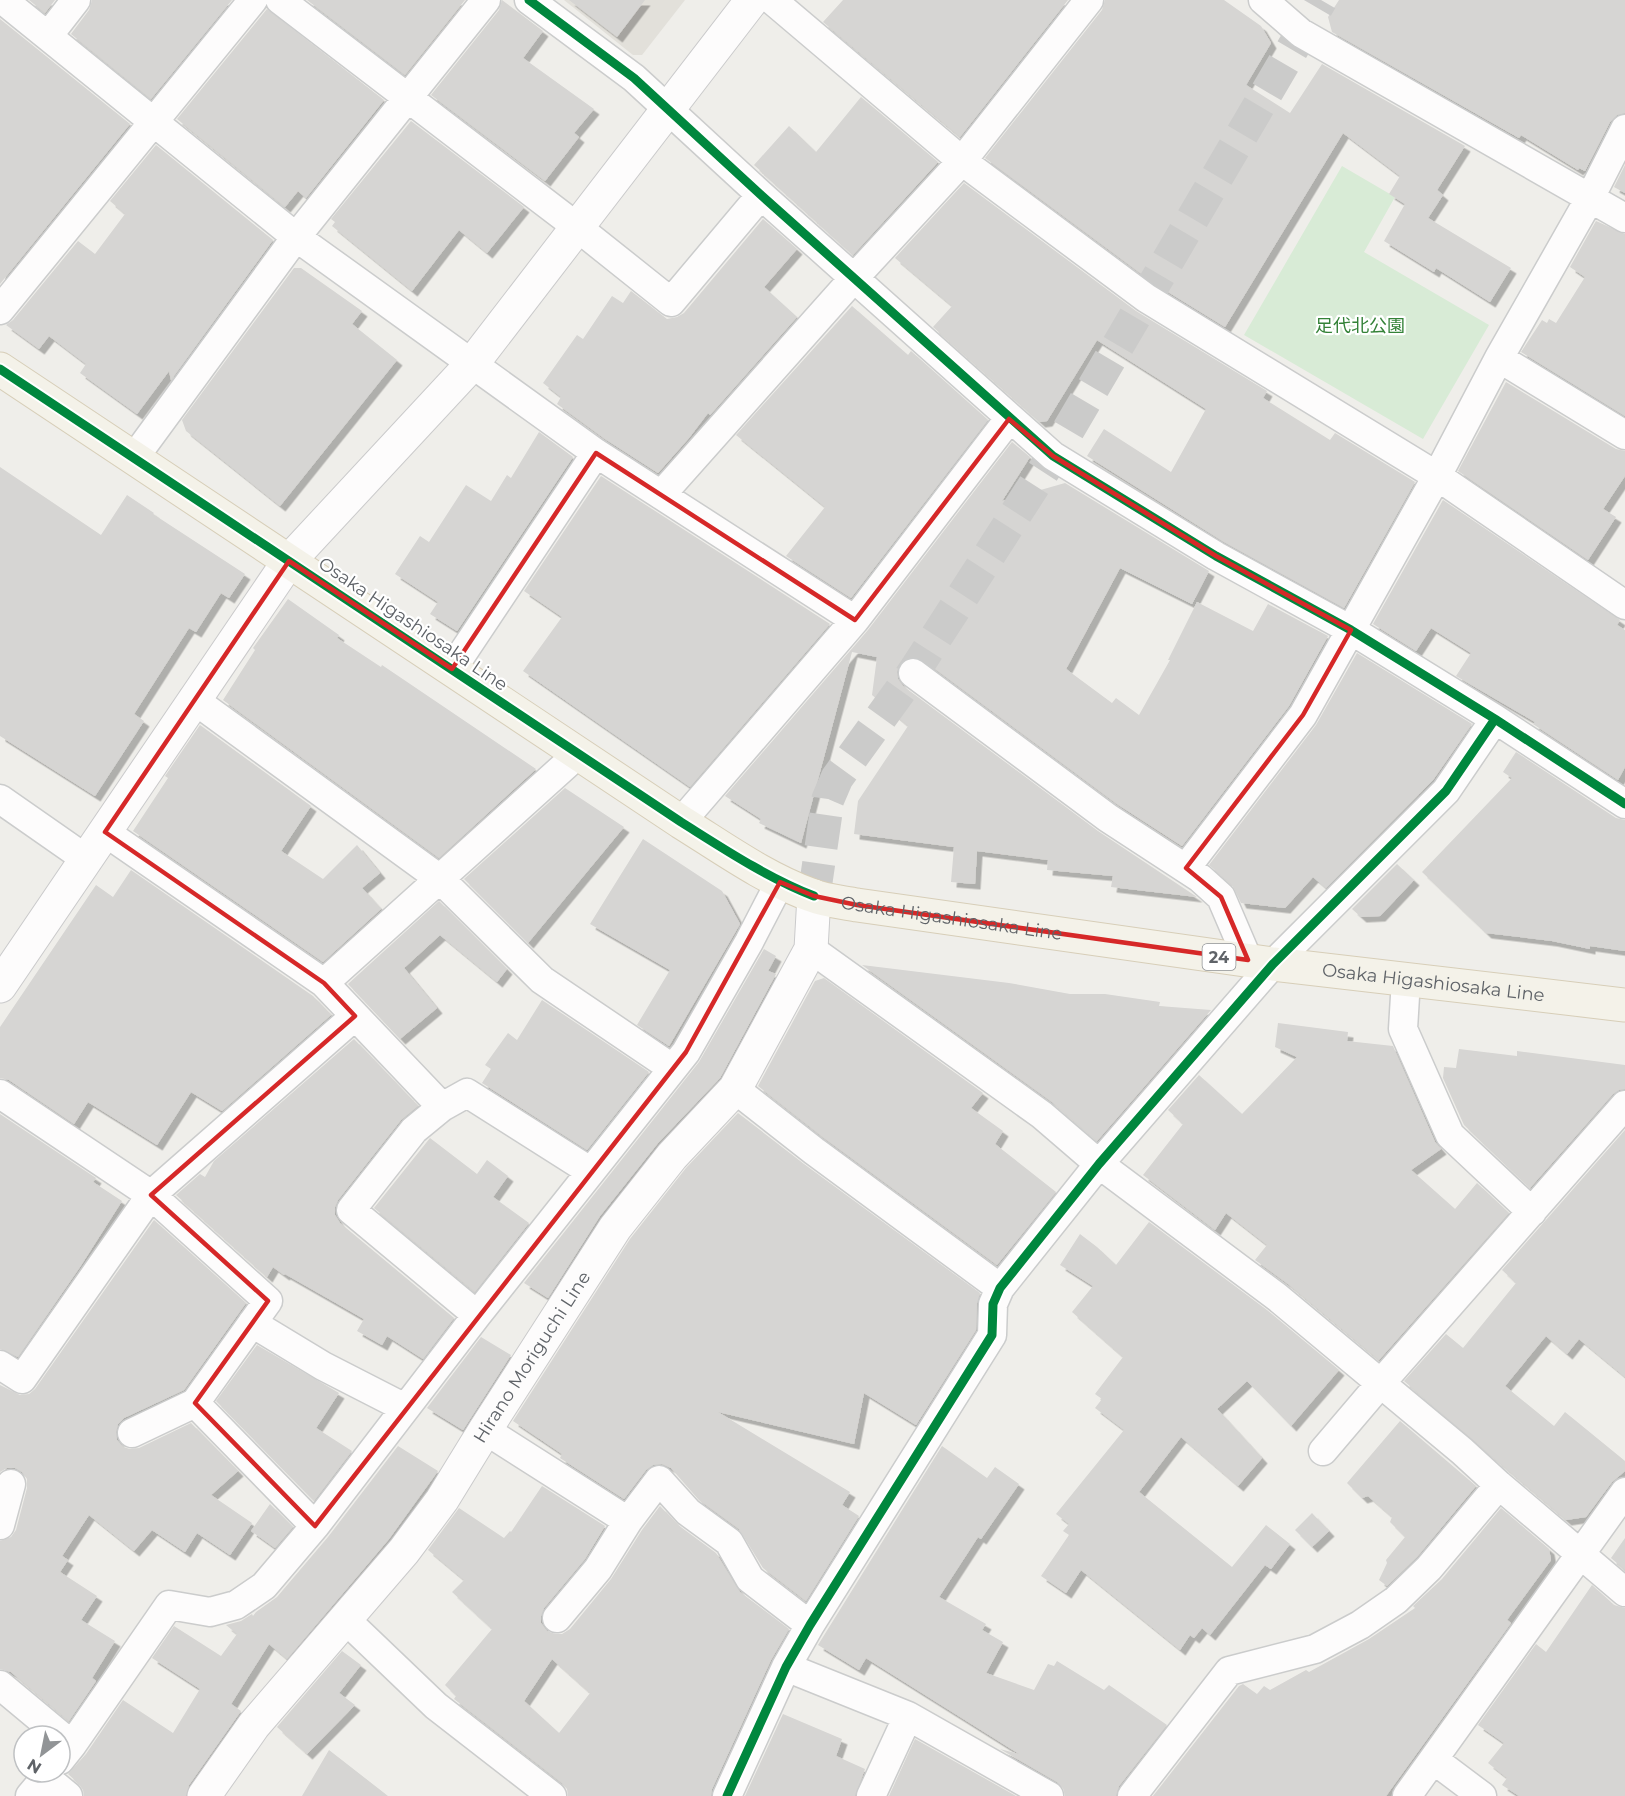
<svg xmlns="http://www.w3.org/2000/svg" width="1625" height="1796" font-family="Montserrat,'Noto Sans JP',sans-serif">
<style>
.education{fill:#e2e0da}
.green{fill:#d8ebd6}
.building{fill:#d6d5d3;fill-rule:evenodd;filter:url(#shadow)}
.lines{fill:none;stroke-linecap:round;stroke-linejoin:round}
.secondary-tunnel{stroke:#cbcbca;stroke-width:33;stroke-dasharray:33 16;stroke-linecap:butt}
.street-casing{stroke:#cbcccc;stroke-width:31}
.secondary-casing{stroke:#cacacb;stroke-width:35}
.primary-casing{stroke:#d7ceb8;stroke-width:35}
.street{stroke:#fdfcfc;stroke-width:28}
.secondary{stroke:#fdfcfc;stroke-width:33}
.primary{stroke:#f4f2e9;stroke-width:33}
.cycleway-casing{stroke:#fff;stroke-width:13}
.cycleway{stroke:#00873e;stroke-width:9}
.marked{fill:none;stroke:#d62828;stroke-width:4.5;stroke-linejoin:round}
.labels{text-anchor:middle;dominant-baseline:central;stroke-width:4.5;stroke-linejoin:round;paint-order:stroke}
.shield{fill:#fff;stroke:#8f9295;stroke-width:1.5}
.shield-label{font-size:16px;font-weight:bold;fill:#5f6368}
.park-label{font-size:18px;fill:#348238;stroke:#fff}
.street-label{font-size:18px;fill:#5f6368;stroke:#fff}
</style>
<defs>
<filter id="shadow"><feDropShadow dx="5.5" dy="5.5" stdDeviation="0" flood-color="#0004"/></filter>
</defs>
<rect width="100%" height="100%" fill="#efeeea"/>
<!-- education -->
<path class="education" d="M564,0h121l-43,55h-9z"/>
<!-- green -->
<path class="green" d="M1342,166l53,31 -31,55 125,73 -66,114 -179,-104z"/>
<!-- building -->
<path class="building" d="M29,0h26l-10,13z
M92,0h140l-81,99 -80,-65 18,-24z
M307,0h158l-60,75z
M502,0l41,31 -20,27 71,51 -20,24 5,4 -34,44 -114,-86 68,-85z
M569,0h76l-28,37z
M843,0h225l-108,137 -137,-115z
M1105,0h119l37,26 10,17 -25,42 44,28 32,-49 143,82 -28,44 6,5 -15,23 83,50 -21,34 -54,-34 -2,4 -50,-31 21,-37 -16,-10 11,-18 -57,-43 -118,194 -70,-43 -170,-126 117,-148z
M1339,0h286v113l-8,2 -7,7 -25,49 -6,-3 -1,2 -57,-35 -2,3 -187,-106 -4,-15z
M267,9l117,91 -78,98 -8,-7 -13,16 -108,-88z
M0,19l130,105 -130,160z
M861,97l77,65 -85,93 -99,-90 35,-39 27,26z
M411,121l113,86 -37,46 -28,-23 -47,61 -80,-65 3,-4 -4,-3z
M156,145l117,95 -102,140 -2,-9 -32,43 -57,-41 6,-9 -37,-28 -10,13 -33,-24 7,-5 65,-79 17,13 30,-40 -15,-13z
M1625,165v28l-11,-6z
M964,183l172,128 131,80 -4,7 67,42 5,-7 80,49 -71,126 -120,-66 -137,-86 17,-27 67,43 35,-63 -109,-69 -50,81 -7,1 -107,-95 19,-21 -57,-48z
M763,219l34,30 -33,38 33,30 -87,98 -2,-2 -19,25 -31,35 -53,-34 -48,-35 4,-7 -18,-14 34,-48 6,4 29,-43 11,7 8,-12 36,28 10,-2 7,-4z
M1596,221l29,13v182l-104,-64 21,-32 5,3 2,-4 7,4 29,-46 -15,-10z
M294,268h7l61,43 -10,13 45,36 -117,146 -94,-75 -4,-11z
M852,306l56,49 3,-4 77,69 -137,178 -65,-42 39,-49 -89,-72z
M1506,382l110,67 9,2v25l-22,33 13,8 -28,43 -130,-89z
M539,432l34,25 -116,174 -27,-17 8,-12 -43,-28 25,-38 9,6 37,-57 25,16 16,-26 4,3z
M1012,442l18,15 -28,44 63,-18 144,88 -17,33 -72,-36 -54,101 46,34 4,-5 23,17 31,-55h-2l29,-58 56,29 15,-27 60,32 -39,70 -107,140 -65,-42 -194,-144 -8,-3 -8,1 -8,6 -2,8 1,7 5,7 195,145 99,66 -86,-10 2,-11 -66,-6 1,-10 -71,-9 -2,33 -24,-2 3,-35 -100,-13 4,-33 50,-75 -36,-31 5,-38 -25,-5 -51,191 -42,-20 2,-4 -36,-23 143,-166z
M0,467l101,68 26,-40 27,18 -1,1 92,60 -16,24 -8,-5 -25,39 -7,-4 -55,86 10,7 -49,75 -95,-60z
M601,476l229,148 -140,163 -167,-116 39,-54 -38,-26z
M1443,500l177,120 -3,5 8,5v137l-7,13 -85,-56 2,-2 -79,-46 15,-23 -40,-25 -15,23 -43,-27z
M288,599l51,36 -2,3 44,29 1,-2 154,104 -97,89 -216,-158 32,-50 -2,-2z
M1357,653l115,71 -39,56 -107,108 -13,-11 -28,31 -44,-5 -9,-18 -23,-20 107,-140z
M200,725l111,81 -30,45 42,28 34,-34 23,28 -18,15 19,21 -58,53 -190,-131 35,-53 -3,-2z
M1516,752l100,66 9,2v131l-35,-5v3l-38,-8 -66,-8 -64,-61 90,-94 -9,-6z
M565,788l59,39 -96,116 -64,-64z
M643,839l79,52 18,33 -71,122 -32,-21 33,-55 -80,-46z
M1397,864l17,16 -34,36 -19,1 -9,-8z
M131,870l182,126 18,19 -109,96 -31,-19 -34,53 -69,-43 -14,22 -65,-44 -9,-2v-51l96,-142 17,12z
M439,901l68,68 -10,13 -57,-47 -36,33 33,40 -37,31 -52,-55z
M764,949l12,7 -8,15 8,3 -56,104 -62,65 -58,73 -52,82 -24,-15 175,-221z
M862,965l147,18 61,11h35l55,8 -1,4 52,4 -114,131 -45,-39z
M824,978l159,115 -12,15 32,23 -8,13 61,48 -59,73 -173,-127 -66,-52 57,-105z
M542,1000l107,72 -62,78 -105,-67 9,-14 -6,-4 23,-32 9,7z
M1278,1023l70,9 -1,9 46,5 42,96 6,7 -30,21 44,39 22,-26 32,30 -130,147 -91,-76 -33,-24 12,-15 -41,-32 -11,17 -72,-55 40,-51 -15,-14 31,-35 43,39 55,-57 -22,-10z
M354,1039l64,67 -17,14 -63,80 -3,7v8l5,8 114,95 -31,41 -36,-23 -5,9 -25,-14 7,-12 -79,-45 -1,1 -11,-8 -6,10 -91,-82 24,-21 5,3 9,-16z
M1459,1049l58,7v-5l108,14v24l-6,1 -6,4 -83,94 -66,-63 -21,-47 1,-11 12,1z
M738,1113l66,51 176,129 -3,10 -1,27 -60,95 -52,-32 -10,51 -136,-32 132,80 -8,13 17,11 -53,85 -43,-33 -24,-39 -40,-29 -28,-32 -9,-4 -9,1 -7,5 -22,29 -64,-41 2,-4 -49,-33 117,-182 56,-71z
M0,1114l96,64 -3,4 29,19 -42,66 -62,90 -18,-8z
M1625,1130v247l-46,-38 -12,15 -21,-18 -41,50 49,40 11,-14 60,49v10l-13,11 -26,35 -20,3 -162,-139 42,-47 17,14 53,-65 -14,-13z
M430,1138l47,36 10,-14 21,16 -15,21 36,26 -54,69 -101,-84z
M154,1220l92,83 -62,87 -60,28 -6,6 -2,8 1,8 6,7 7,2 9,-1 52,-25 47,48 -27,24 41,28 -22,32 -33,-22 -12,19 -33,-22 -18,21 -45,-36 -27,41 6,4 -8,12 37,24 -16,24 34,21 -23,37 4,3 -27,40 -58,-49 -11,-3v-128l11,-4 5,-7 11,-42v-9l-5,-7 -7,-4h-8l-7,4v-87l20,10 9,-1 6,-5z
M1149,1222l118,88 72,60 -48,56 -44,-45 -30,28 45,49 -24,28 -57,-49 -42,55 93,75 34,-42 24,19 -19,25 -6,-4 -55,70 -8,-7 -8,10 -4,-3 -10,15 -99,-80 -15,23 -25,-17 28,-41 -6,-4 6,-7 -13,-10 68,-84 -29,-22 7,-9 -7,-5 28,-37 -51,-45 21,-26 -33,-21 20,-31 17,13 19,18z
M481,1337l30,18 -48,75 -36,-22z
M257,1345l82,48 -23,35 36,23 -38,50 -98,-100z
M1400,1421l76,65 -59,71 -30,29 -8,-6 8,-17 -1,-3 19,-23 -15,-15 2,-5 -24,-21 -6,2 -15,-15z
M398,1446l40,25 -49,68 -102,120 -18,-15 -38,60 10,7 -52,74 -3,11h-102l-1,-6 -4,-6 -11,-10 18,-20 37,-54 50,33 27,-44 -48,-31 22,-32 47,30 16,-22 -11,-9 15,-4 11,-7 1,2 3,-4 21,-15 51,-60z
M942,1446l45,32 8,-11 24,17 -38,55 -3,-2 -39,60 47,27 -4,6 21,12 -17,31 48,17 14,-26 6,2 3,-5 47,29 5,-5 58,40 -48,61 -3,10h-51l-2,-8 -6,-6 -57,-33 19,5 -153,-96 -7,12 -41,-25z
M542,1486l63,40 -20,33 -41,49 -3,8v7l6,8 8,3h7l8,-5 41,-50 31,-49 18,-24 18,19 38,28 24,39 49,37 -18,31 -59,129 -1,7h-143l-1,-7 -5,-6 -108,-84 2,-3 -11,-11 47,-56 -40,-37 12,-12 -36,-30 31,-42 45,30 6,-7 1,1zM552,1659l38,34 -31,40 -35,-32z
M270,1504l23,23 -18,21 -24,-17z
M1501,1508l48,41 2,11 -44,60 4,3 -125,173h-233l86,-110 4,-2 14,10 7,-8 6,4 36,-20 3,2 60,-33 46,-31 -2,-2 29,-27z
M1312,1513l17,18 -17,16 -17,-17z
M1625,1538v32l-14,-12z
M1592,1585l22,20 11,3v188h-106l-17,-11 5,-7 -19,-15 16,-20 -26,-18 58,-81 10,8z
M342,1651l19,14 -22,28 16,12 -48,49 -30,-27z
M783,1714l59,25 -6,17 29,13 -10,27h-110z
M915,1739l101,57h-127z
M329,1750l59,46h-86z"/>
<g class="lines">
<!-- secondary-tunnel -->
<path class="secondary-tunnel" d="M814,896l14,-97 9,-21 76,-105 140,-217 268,-456"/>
<!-- street casing -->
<g class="street-casing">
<path id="street" d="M3,0l293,237 300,216 259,167
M280,0l297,227 94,75 90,-107
M529,0l105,78 127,117 292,261 163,100 135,74 144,89 130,85
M772,0l190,161 184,137 291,178 188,129
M1263,0l38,33 324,185
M48,36l28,-36
M0,310l253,-310
M1499,358l126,77
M134,458l162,-221 190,-237
M661,495l193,-217 108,-117 127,-161
M452,669l144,-216
M913,673l195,145 92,60 21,19 27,63
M193,699l247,180 102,101 130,88
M0,799l86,60
M681,822l174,-202 154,-201
M105,832l219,151 118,124 25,-14 123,78
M1186,868l117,-153 134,-239 62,-118 91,-160 35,-69
M811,949l231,166 57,49 178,133 185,154 37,34 126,107
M1406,980l-3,49 47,106 82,77
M324,983l254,-229
M735,1089l79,62 186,137
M0,1094l151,101 204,-179
M442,1107l-28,23 -63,80 126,105
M252,1323l71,43 82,42
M0,1365l22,14 129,-184 117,106 -73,102 -63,30
M195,1403l120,123
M485,1430l143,91
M1323,1451l57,-67 245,-279
M0,1525l11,-41
M557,1618l41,-49 30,-48 31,-41 29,32 41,30 21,37 60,46
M345,1619l91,87 116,90
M786,1667l122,49 141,80
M0,1685l72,60 -12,15
M72,1745l97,-140 41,7 26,-7 28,-19 51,-60 162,-211 209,-263 63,-110 31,-60
M1434,1760l48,36
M45,1777l23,19
M30,1796l20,-24
M727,1796l59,-129 24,-42 182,-290 1,-31 7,-16 99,-124 174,-200 173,-173 49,-72
M871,1796l37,-80
M1132,1796l97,-125 86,-22 45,-24 36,-25 33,-32 70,-83
M1407,1796l218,-304"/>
</g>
<!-- secondary casing -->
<g class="secondary-casing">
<g id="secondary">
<path d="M0,986l289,-425 183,-197 280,-364"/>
<path id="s1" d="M204,1796l50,-71 150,-174 38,-51 43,-70 130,-202 57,-72 63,-67 76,-140 3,-53"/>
</g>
</g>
<!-- primary casing -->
<g class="primary-casing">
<g id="primary">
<path id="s2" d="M0,369l681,453c42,26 83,56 130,73 15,6 31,7 46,10l416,59 352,41"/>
</g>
</g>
<!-- street -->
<use href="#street" class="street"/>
<!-- secondary -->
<use href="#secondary" class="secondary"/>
<!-- primary -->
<use href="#primary" class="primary"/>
<!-- cycleway casing -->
<g class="cycleway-casing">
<path id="cycleway" d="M529,0l105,78 127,117 292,261 163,100 135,74 144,89 130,85
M0,369l681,453c43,27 85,55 133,74
M727,1796l59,-129 24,-42 182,-290 1,-31 7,-16 99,-124 174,-200 173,-173 49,-72"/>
</g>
<!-- cycleway -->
<use href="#cycleway" class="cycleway"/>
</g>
<!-- marked area -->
<path class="marked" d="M1009,419l44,37 163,100 135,74 -48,85 -117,153 35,29 27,63 -391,-55 -43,-9 -34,-14 -94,170 -371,474 -120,-123 73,-102 -117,-106 204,-179 -31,-33 -219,-151 184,-271 163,108 144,-216 259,167z"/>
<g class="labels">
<!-- shield labels -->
<rect class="shield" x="1202.5" y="944" width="33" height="26" rx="4.5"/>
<g class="shield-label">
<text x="1219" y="957">24</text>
</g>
<!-- park labels -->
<g class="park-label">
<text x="1360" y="326">足代北公園</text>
</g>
<!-- street labels -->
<g class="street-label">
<text transform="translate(413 624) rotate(34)">Osaka Higashiosaka Line</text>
<text stroke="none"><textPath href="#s2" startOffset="1110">Osaka Higashiosaka Line</textPath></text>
<text stroke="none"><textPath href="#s2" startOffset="1596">Osaka Higashiosaka Line</textPath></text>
<text stroke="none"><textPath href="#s1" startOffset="549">Hirano Moriguchi Line</textPath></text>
</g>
</g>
<!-- north arrow -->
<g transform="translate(42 1754) rotate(212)"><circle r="28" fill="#ffffff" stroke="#bfc1c3" stroke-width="1.5"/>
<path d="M0-4.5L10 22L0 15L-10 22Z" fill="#919496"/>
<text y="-9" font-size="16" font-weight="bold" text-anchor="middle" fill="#5f6368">N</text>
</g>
</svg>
